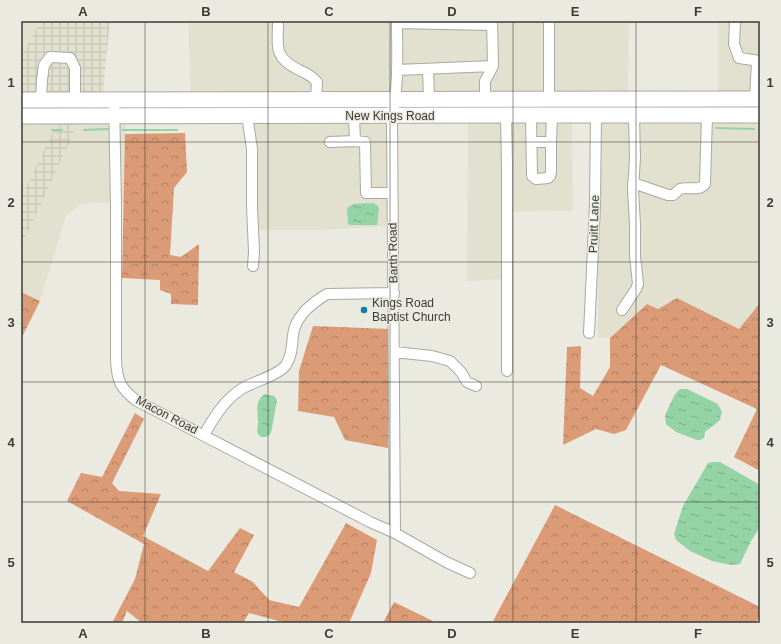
<svg xmlns="http://www.w3.org/2000/svg" width="781" height="644" font-family="Helvetica,sans-serif">
<style>
.built{fill:#e2e0cf}
.industrial{fill:url(#industrial-grid)}
.forest{fill:url(#forest-crowns)}
.water{fill:url(#water-ripples)}
.lines{fill:none;stroke-linecap:round;stroke-linejoin:round}
.stream{stroke:#93d3a4;stroke-width:2}
.minor-casing{stroke:#aaa9a0;stroke-width:12}
.highway-casing{stroke:#aaa9a0;stroke-width:17}
.minor{stroke:#fff;stroke-width:10}
.highway{stroke:#fff;stroke-width:15}
.grid{fill:none;stroke:#3b3b37;stroke-width:1;stroke-opacity:0.55}
.poi-dot{fill:#0b81a7;stroke:#ebeae0;stroke-width:1.5}
.labels{text-anchor:middle;dominant-baseline:central;stroke-width:3;stroke-linejoin:round;paint-order:stroke}
.street-label{font-size:12px;fill:#3b3b37;stroke:#ebeae0}
.poi-label{font-size:12px;fill:#3b3b37;stroke:#ebeae0;text-anchor:start}
.neatline{fill:none;stroke:#3b3b37;stroke-width:1.5}
.grid-label{font-size:13px;text-anchor:middle;font-weight:bold;fill:#3b3b37}
</style>
<defs>
<pattern id="industrial-grid" width="8" height="8" patternUnits="userSpaceOnUse"><rect width="8" height="8" fill="#e2e0cf"/><path d="M0 4h8M4 0v8" fill="none" stroke="#c3c1b2"/></pattern>
<pattern id="forest-crowns" width="20" height="18" patternUnits="userSpaceOnUse"><rect width="20" height="18" fill="#db9b76"/><path d="M2 6a3 3 0 1 1 6 0M12 15a3 3 0 1 1 6 0" fill="none" stroke="#b38062"/></pattern>
<pattern id="water-ripples" width="26" height="14" patternUnits="userSpaceOnUse"><rect width="26" height="14" fill="#93d3a4"/><path d="M2 4q2-2 4 0t4 0M15 11q2-2 4 0t4 0" fill="none" stroke="#79ac86"/></pattern>
</defs>
<rect width="100%" height="100%" fill="#ebeae0"/>
<!-- built -->
<path class="built" d="M21,21h11l7,3 -18,33z
M188,21h441l-1,72 -437,2z
M718,21h42v73h-42z
M598,118l162,1v184l-21,27 -62,-32 -19,11 -11,-5 -37,34h-12z
M254,119l135,2 1,105 -68,4h-68z
M468,120h104l1,91 -70,1 1,67 -37,2z
M21,121h37l-33,68 -4,-1z
M73,121h53l-2,81 -43,2 -15,12 -26,85 -19,-9v-46l52,-111z"/>
<!-- industrial -->
<path class="industrial" d="M39,21h71l-7,72 -82,1v-37l18,-33z
M58,121h15v14l-52,111v-58l4,1z"/>
<!-- forest -->
<path class="forest" d="M185,133l2,39 -13,16 -4,67 11,2 18,-13 -1,61 -27,-1v-10l-11,-4v-10l-38,-2 3,-144z
M21,292l19,9 -19,38z
M677,298l62,31 21,-26v168l-26,-14 23,-48 -96,-44 -35,65 -12,4 -18,-5 -33,16 4,-98 14,-1 -1,42 13,8 17,-29v-29l37,-34 11,5z
M313,326l77,3 -2,119 -43,-8 -11,-23 -36,-6 1,-40z
M135,413l9,6 -32,64 7,8 42,3 -18,42 65,35 32,-43 14,7 -20,37 19,10 16,18 30,7 47,-84 31,17 -6,33 -22,50h-63l-37,-10 -6,10h-101l-15,-12 -5,12h-10l23,-44 9,-35 -77,-43 14,-28 21,4z
M555,505l205,102c0,6 0,11 -5,16h-263z
M394,602l43,21h-54z"/>
<!-- water -->
<path class="water" d="M373,203l4,2 2,3 -2,17h-26l-3,-1 -1,-16 6,-4z
M680,389h7l31,15 4,8 -2,6 1,1c-6,6 -10,8 -16,13l-1,6 -4,2h-3l-21,-8 -10,-8 -1,-9 10,-21z
M265,394l9,2 3,4 -6,33 -3,3 -4,1c-2,0 -4,0 -5,-2 -3,-3 -1,-9 -1,-13 0,-10 -4,-22 7,-28z
M714,462h6l40,23v42l-9,14 -11,23 -9,1 -19,-4 -22,-10 -14,-11 -2,-6 9,-28 25,-43z"/>
<g class="lines">
<!-- stream -->
<path class="stream" d="M716,128l38,1
M52,130h10
M84,130l25,-1
M123,130h54"/>
<!-- minor casing -->
<g class="minor-casing">
<path id="minor" d="M549,21v78
M735,21l-1,23 5,14 21,3
M278,22c0,25 -5,35 21,48 7,3 13,6 18,12l-1,17
M397,23l95,2
M428,69l1,30
M397,70l96,-4
M485,99v-18l8,-15 -1,-45
M755,99l2,-38
M41,100l1,-20 2,-15 6,-8 20,1 5,10v32
M114,100l2,106v154c1,21 4,28 21,41l233,121 25,11 51,29 24,11
M247,115l5,34v57l2,46 -1,14
M506,116l1,48v207
M531,116l1,58v2l4,3 12,-1 2,-2 1,-4v-30h-19
M355,141l10,1 1,51h26
M330,142l25,-1 -1,-25
M551,142l1,-26
M633,183l35,12h5c2,-1 5,-5 7,-6 9,-3 18,3 25,-5l2,-69
M622,310l14,-21 2,-5 -3,-28v-31l-2,-36 2,-31 -1,-42
M589,333l6,-128 1,-90
M394,352l38,4 18,5 11,11 6,10 9,4
M204,435c10,-18 21,-36 39,-47 12,-7 36,-13 43,-23 6,-9 6,-20 7,-30 2,-19 19,-32 34,-41l67,-1
M395,533l-3,-417c7,-31 5,-63 5,-95"/>
</g>
<!-- highway casing -->
<g class="highway-casing">
<path id="highway" d="M21,100l739,-1
M21,116c246,-2 493,0 739,-1"/>
</g>
<!-- minor -->
<use href="#minor" class="minor"/>
<!-- highway -->
<use href="#highway" class="highway"/>
</g>
<!-- grid -->
<path class="grid" d="M145,21v602M268,21v602M390,21v602M513,21v602M636,21v602M21,142h739M21,262h739M21,382h739M21,502h739"/>
<!-- markers -->
<circle class="poi-dot" cx="364" cy="310" r="4"/>
<g class="labels">
<!-- street labels -->
<g class="street-label">
<text x="390" y="116">New Kings Road</text>
<text transform="translate(594 224) rotate(-88)">Pruitt Lane</text>
<text transform="translate(393 253) rotate(-91)">Barth Road</text>
<text transform="translate(167 415) rotate(28)">Macon Road</text>
</g>
<!-- poi labels -->
<g class="poi-label">
<text x="372" y="303">Kings Road<tspan x="372" dy="14">Baptist Church</tspan></text>
</g>
</g>
<!-- border -->
<rect width="781" height="644" fill="none" stroke="#ebeae0" stroke-width="44"/>
<rect x="22" y="22" width="737" height="600" class="neatline"/>
<g class="grid-label">
<text x="83" y="16">A</text>
<text x="206" y="16">B</text>
<text x="329" y="16">C</text>
<text x="452" y="16">D</text>
<text x="575" y="16">E</text>
<text x="698" y="16">F</text>
<text x="11" y="87">1</text>
<text x="770" y="87">1</text>
<text x="11" y="207">2</text>
<text x="770" y="207">2</text>
<text x="11" y="327">3</text>
<text x="770" y="327">3</text>
<text x="11" y="447">4</text>
<text x="770" y="447">4</text>
<text x="11" y="567">5</text>
<text x="770" y="567">5</text>
<text x="83" y="638">A</text>
<text x="206" y="638">B</text>
<text x="329" y="638">C</text>
<text x="452" y="638">D</text>
<text x="575" y="638">E</text>
<text x="698" y="638">F</text>
</g>
</svg>
